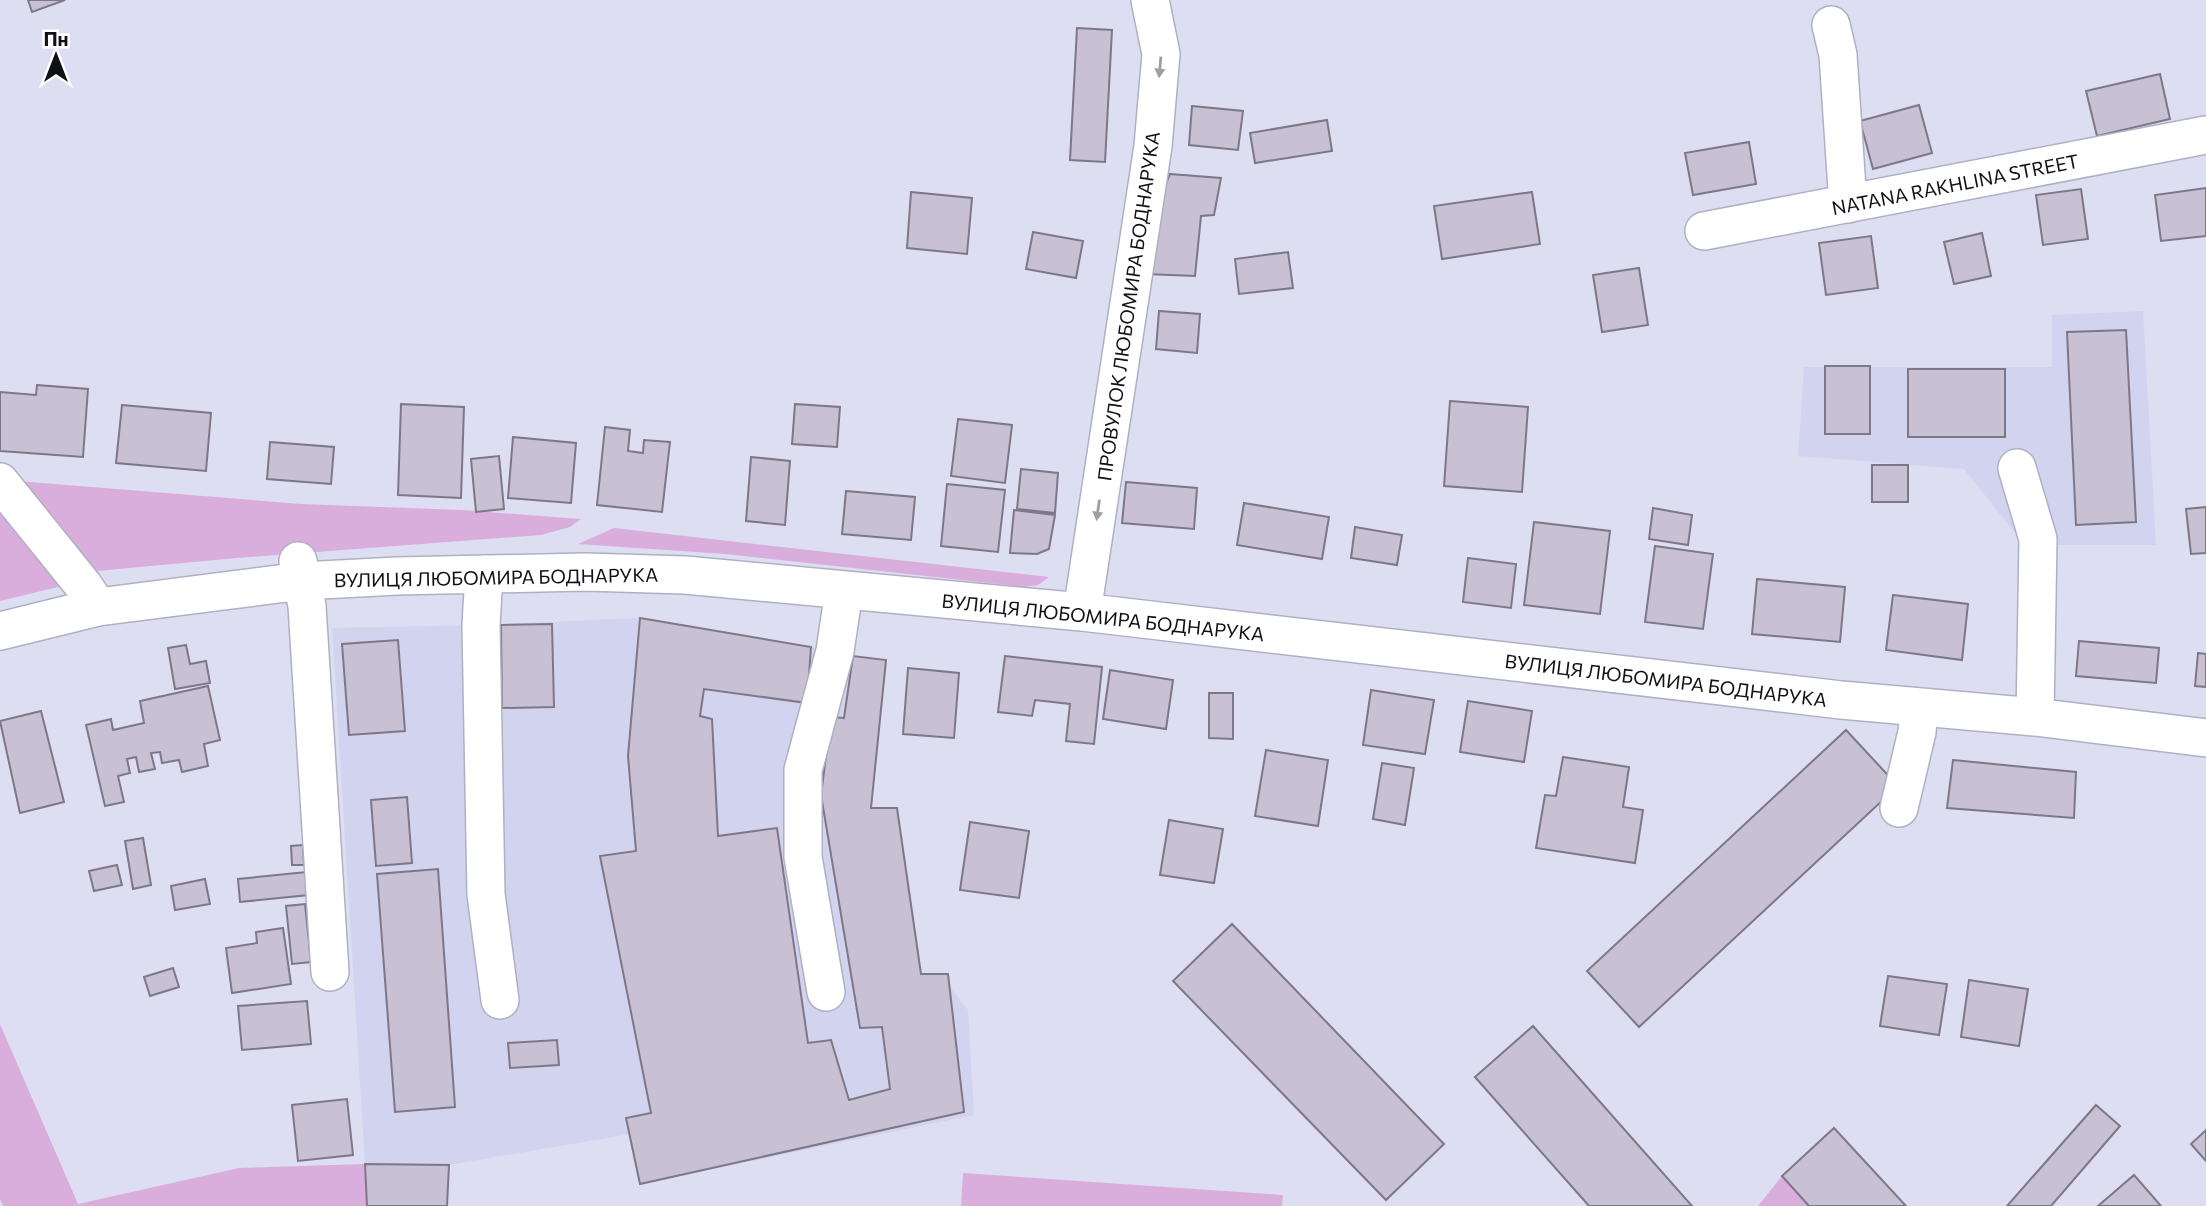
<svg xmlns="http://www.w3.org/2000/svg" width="2206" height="1206" font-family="Commissioner,sans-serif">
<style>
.built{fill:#d2d3ef}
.green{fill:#daaedc}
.building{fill:#c8c0d3;stroke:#7e7788;stroke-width:2}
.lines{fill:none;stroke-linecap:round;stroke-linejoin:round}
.minor-casing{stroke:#afb0c3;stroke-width:40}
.minor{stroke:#fff;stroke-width:37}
.oneway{fill:#9f9fa2}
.labels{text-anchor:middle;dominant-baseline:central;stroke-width:5;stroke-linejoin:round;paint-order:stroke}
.street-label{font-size:19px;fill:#101017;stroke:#fff}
</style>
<rect width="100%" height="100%" fill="#dddef2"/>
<!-- built -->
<path class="built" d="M2143,311l13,234h-102l-2,126 -35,-4 3,-128 -56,-70 -166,-13 6,-89h248v-52z
M640,618l246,42 -15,147 26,1 24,166h27l2,13 18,23 6,105 -334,69 -10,-50 -181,31 -84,-1 -33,-536 149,-3z"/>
<!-- green -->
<path class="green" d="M5,480l296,24 161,6 119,9 -11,8 -29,8 -304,23 -140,13 -21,-12z
M0,501l61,82 -3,4 -58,14z
M614,528l435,49 -11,8 -13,2 -300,-33 -147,-10z
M0,1024l78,180 161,-36 126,-4 2,42h-364l-3,-7z
M963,1173l320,22 -1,11h-321z
M1782,1176l27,30h-51z"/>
<!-- building -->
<path class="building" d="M28,0h37l-33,12z
M1077,28l35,2 -7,132 -35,-2z
M2160,74l10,45 -73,17 -11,-45z
M1919,105l13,48 -59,16 -13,-48z
M1192,106l51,5 -5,39 -49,-5z
M1327,120l5,31 -77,12 -5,-30z
M1749,142l7,42 -63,11 -8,-42z
M1170,174l51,4 -7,37 -13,1 -6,60 -49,-2 11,-70z
M2206,188v48l-45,5 -6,-46z
M2081,189l7,50 -45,6 -7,-50z
M911,192l61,6 -5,56 -60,-6z
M1532,192l8,52 -98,15 -8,-53z
M1033,232l50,9 -7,37 -50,-9z
M1982,233l9,43 -37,8 -10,-42z
M1871,236l7,52 -52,7 -7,-52z
M1288,252l5,36 -54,6 -4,-35z
M1639,268l9,57 -46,7 -9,-57z
M1159,311l41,3 -3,39 -41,-4z
M2126,330l10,192 -60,3 -9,-193z
M1825,366h45v68h-45z
M1908,369h97v68h-97z
M37,385l51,4 -5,68 -83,-6v-59l36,3z
M1450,401l78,6 -6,85 -78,-6z
M401,404l63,3 -3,91 -63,-3z
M795,404l45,3 -3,40 -45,-3z
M122,405l89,8 -5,58 -90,-8z
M958,419l54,6 -7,58 -54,-7z
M605,427l25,3 -2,21 15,2 1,-13 26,2 -8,70 -65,-7z
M513,437l63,6 -5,60 -63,-5z
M270,442l64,5 -3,37 -64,-5z
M499,456l5,53 -28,3 -5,-53z
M751,457l39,4 -5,64 -39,-4z
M1872,465h36v37h-36z
M1021,469l37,4 -3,40 -38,-4z
M1126,482l71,6 -3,41 -72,-6z
M947,484l58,6 -7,62 -57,-6z
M846,491l69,6 -4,43 -69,-6z
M1244,503l85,14 -7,42 -85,-14z
M2206,507v46l-15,1 -5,-45z
M1653,508l39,7 -4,30 -39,-6z
M1014,510l41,5 -6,34 -12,5 -27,-1z
M1534,522l76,9 -10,83 -76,-9z
M1355,527l47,8 -5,30 -46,-7z
M1655,546l58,8 -10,75 -58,-7z
M1468,558l48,6 -5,44 -48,-6z
M1757,579l88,8 -5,55 -88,-8z
M1893,595l75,9 -6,56 -76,-10z
M640,618l171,29 -4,56 -103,-14 -4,27 12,3 6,117 59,-8 31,215 23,-3 18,60 41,-11 -8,-62 -22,1 -39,-233 10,-78 13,1 9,-62 33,4 -15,148h26l24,166h27l16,138 -324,72 -14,-66 25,-5 -51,-257 36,-5 -8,-95z
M552,624l2,83 -52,1 -1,-83z
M398,640l7,91 -56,4 -7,-91z
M2079,641l80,7 -3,35 -80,-7z
M186,645l4,19 16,-3 4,22 -35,6 -7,-41z
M2198,653l8,1v33l-11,-1z
M1005,656l97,11 -8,77 -28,-3 4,-37 -35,-4 -3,16 -34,-4z
M908,668l51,5 -5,65 -51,-4z
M1110,670l63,10 -7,49 -63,-10z
M208,686l12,54 -16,4 4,22 -26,6 -3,-12 -17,3 -2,-11 -9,1 4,16 -16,3 -3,-15 -9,2 3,14 -12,3 6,26 -19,4 -19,-81 25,-6 2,11 31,-7 -4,-22z
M1371,690l63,10 -9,54 -62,-9z
M1209,693h24v46l-24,-1z
M1468,701l64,10 -8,51 -64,-10z
M41,711l23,91 -44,11 -20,-92z
M1846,730l52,56 -259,241 -52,-56z
M1266,750l62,10 -10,66 -63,-10z
M1563,757l66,10 -6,40 20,3 -8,53 -99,-15 9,-53 11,1z
M1953,760l123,12 -2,46 -127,-10z
M1382,763l32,5 -9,57 -32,-6z
M407,797l5,66 -36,3 -5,-66z
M1169,820l54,9 -9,54 -54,-8z
M970,822l59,9 -10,67 -59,-8z
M143,838l8,47 -18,4 -8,-48z
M303,845l1,20h-12l-1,-19z
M117,865l5,20 -28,6 -5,-20z
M438,869l17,238 -60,5 -18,-238z
M306,872l3,23 -69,7 -2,-23z
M205,879l5,25 -35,6 -4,-24z
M305,904l6,58 -19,2 -6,-58z
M1232,924l212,220 -58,56 -213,-219z
M283,928l8,56 -59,9 -6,-45 31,-5 -1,-11z
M173,968l6,19 -29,9 -6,-19z
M1888,976l59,8 -8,51 -59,-9z
M1969,980l59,9 -9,57 -58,-9z
M307,1001l4,43 -69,6 -4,-44z
M1533,1026l159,180h-103l-114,-129z
M557,1040l2,25 -49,3 -2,-25z
M347,1099l6,56 -55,6 -6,-56z
M2096,1105l24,21 -69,80h-44z
M1834,1128l72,78h-97l-27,-30z
M2206,1130v31l-15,-17z
M365,1164l84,1 -2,41h-80z
M2134,1175l27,31h-63z"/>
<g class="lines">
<!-- minor casing -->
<g class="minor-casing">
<path id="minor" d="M1831,25l7,30 10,149
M1704,231l502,-96
M2017,468l21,71 -3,178
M0,482l83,103 15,22
M298,561l9,45 23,366
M484,574l-3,51 5,269 14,106
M1082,612l71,-466 8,-92 -11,-54
M0,631l98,-24 204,-26 95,-5 188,-4 100,3 397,37 759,88 194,17 171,21
M1899,808l18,-76 2,-25
M826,992l-23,-135v-87l32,-119 9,-60"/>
</g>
<!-- minor -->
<use href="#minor" class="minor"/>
</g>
<!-- one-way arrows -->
<defs><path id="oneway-solid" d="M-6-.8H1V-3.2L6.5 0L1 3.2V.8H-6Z" transform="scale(1.75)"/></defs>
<g class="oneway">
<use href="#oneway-solid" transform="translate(1160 67) rotate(95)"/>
<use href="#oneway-solid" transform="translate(1098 510) rotate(98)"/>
</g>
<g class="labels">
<!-- street labels -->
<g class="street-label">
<text transform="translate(1955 184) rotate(-11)">NATANA RAKHLINA STREET</text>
<text transform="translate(1128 306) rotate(-82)">ПРОВУЛОК ЛЮБОМИРА БОДНАРУКА</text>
<text transform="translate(496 577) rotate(-1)">ВУЛИЦЯ ЛЮБОМИРА БОДНАРУКА</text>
<text transform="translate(1103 617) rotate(6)">ВУЛИЦЯ ЛЮБОМИРА БОДНАРУКА</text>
<text transform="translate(1666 680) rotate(7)">ВУЛИЦЯ ЛЮБОМИРА БОДНАРУКА</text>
</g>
</g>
<!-- north arrow -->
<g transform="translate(56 56)" stroke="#ffffff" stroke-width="5" paint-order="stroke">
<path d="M0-5L12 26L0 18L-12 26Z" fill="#101017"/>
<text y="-10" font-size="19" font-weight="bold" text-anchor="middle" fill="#101017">Пн</text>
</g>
</svg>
